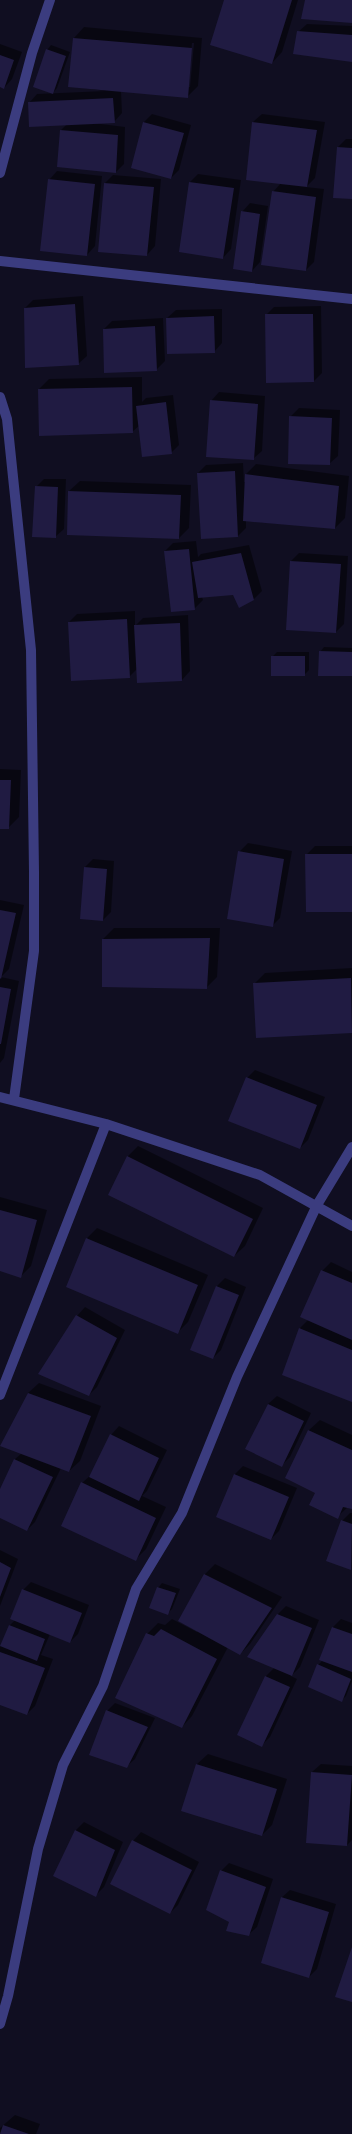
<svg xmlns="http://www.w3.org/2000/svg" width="352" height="2134" font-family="'Exo 2',sans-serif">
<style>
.shadow{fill:#0007;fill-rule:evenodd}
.building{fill:#201b42}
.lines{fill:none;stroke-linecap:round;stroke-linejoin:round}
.minor{stroke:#3b3c7f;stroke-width:10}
</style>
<rect width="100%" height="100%" fill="#100e21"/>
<!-- shadow -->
<path class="shadow" d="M225,0h73l-16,52 -10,11z
M307,24l45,2v35l-54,-29z
M84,27l118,11 -4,48 -11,11 -66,-6 1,22 -8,9 -21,1 32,4 -1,37 -8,8 -55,-42 6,-6 -38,-21 8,-9 68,-3 -36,-5 5,-48zM192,43h2l-4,44h-2z
M0,44l22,8 -10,27 -8,9 -4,-2z
M51,45l19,7 -13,36 -4,5 -6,-43z
M152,114l39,11 -12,45 -8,8 -39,-11 12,-45z
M262,114l63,8 -10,56 -9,9 18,2 -10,73 -8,8 -33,-78 8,-9 -34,-4 6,-57z
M346,139h6v59l-14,-51z
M57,171l45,5 -7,70 -8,9 -38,-75z
M198,174l43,6 -10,69 -8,9 -33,-76z
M113,175l48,4 -6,67 -8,9 -42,-72z
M250,203l18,3 -8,56 -8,9 -10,-59z
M83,296l4,60 -9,8 -53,-56 8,-8z
M321,306l1,67 -8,8 -48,-66 8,-8z
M222,309v34l-8,9 -46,1 -1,-35 9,-8z
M163,318l2,43 -9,9 -52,-41 8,-8z
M142,377v25l4,-4 27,-3 6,50 -8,8 -31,-28 -8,7 -93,-43 10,-10z
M219,392l46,4 -3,55 -9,8 -42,-58z
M299,408l41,2 -2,46 -9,8 -39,-47z
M243,463l1,19h1l1,-8 10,-10 93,12 -4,42 -10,10 -89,-7v7l-8,8 -40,-63 8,-8z
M44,479h22l-2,50 -9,8 -19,-50z
M80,481l111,4 -2,43 -10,10 -110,-47z
M196,541l2,16 3,-3 48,-9 13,46 -8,8 -15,8 -5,-13 -32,3 1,3 -9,9 -29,-58 8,-8z
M299,553l49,3 -4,68 -8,8 -45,-71z
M135,611v15l8,-8 45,-3 2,56 -8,9 -45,-11 -8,8 -60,-55 8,-8z
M324,647l28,1v27l-32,-23z
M277,652h32v18l-5,5 -32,-18z
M0,769l21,1 -2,47 -11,11h-8z
M248,843l44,8 -12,67 -8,8 -33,-74z
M315,846h37v65l-46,-56z
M93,859l21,2 -3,51 -8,8 -18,-53z
M0,900l24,5 -15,64 -8,8 18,4 -15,77 -4,5z
M114,928h106l-3,49 -11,11 -103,-2v-47z
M352,968v64l-95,5 -3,-53 11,-11z
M255,1070l70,27 -17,43 -8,8 -53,-70z
M138,1146l125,62 -18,38 -11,10 -107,-99z
M0,1197l47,13 -16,56 -11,11 -20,-7z
M97,1228l111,47 -20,47 -10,10 -91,-94z
M331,1262l21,10v129l-69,-27 17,-46 8,-8 -6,-3 20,-46z
M225,1278l21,9 -25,63 -8,8 -22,-9 26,-63z
M85,1307l40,23 -28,57 -8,8 -12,-79z
M39,1383l62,23 -21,55 -11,10 -8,-3 -26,54 -8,8 -27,-13v-26l15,-32 7,-6 6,-60z
M277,1396l34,17 -21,44 -9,9 -13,-62z
M320,1420l32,15v73l-4,-1 -11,10 -20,-24 -30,-16 22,-47z
M119,1426l48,24 -20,41 -5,5 24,11 -20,42 -10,10 -54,-76 11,-10 18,-38z
M243,1466l54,22 -18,43 -8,8 -53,-23 17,-42z
M350,1513h2l-1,56 -9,-48z
M0,1550l18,9 -18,47z
M215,1564l67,33 -32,47 -10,10 -12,-7 -36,69 -10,11 -35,-93 11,-11 7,2 7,-6 25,13 1,-2 -19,-10 26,-46z
M31,1582l58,23 -11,29 -8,8 -20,-8 -9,21 12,4 -18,47 -8,8 -27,-10v-57l10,-22 5,-5 8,-30z
M162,1583l18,6 -8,20 -4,4 -10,-25z
M286,1606l33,14 -19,47 -9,9 6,3 -27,58 -8,8 -24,-10 28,-59 8,-8 4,-54z
M341,1619l11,4v58l-6,15 -4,4 -24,-35 5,-5 -3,-1 13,-32z
M115,1703l40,15 -20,41 -9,8 -19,-56z
M208,1754l79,25 -15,46 -10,10 -79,-25 14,-46z
M321,1764l31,2v74l-5,5 -35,-73z
M84,1822l39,20 -19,45 -8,8 -42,-20 22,-45z
M141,1832l58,30 -21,43 -8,8 -37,-72z
M229,1863l44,16 -16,48 -9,8 -18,-13 -9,-51z
M290,1890l46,14 -19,65 -8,8 -28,-79z
M15,2115l25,9 -4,10h-36v-6z"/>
<!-- building -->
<path class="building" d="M224,0h68l-20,64 -62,-19z
M305,0h47v23l-51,-4z
M297,31l55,4v27l-59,-8z
M73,38l119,10 -4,50 -120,-11z
M46,49l20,7 -13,38 -20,-7z
M0,55l14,5 -10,29 -4,-2z
M113,98l2,25 -86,4 -1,-25z
M143,122l41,11 -13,46 -40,-11z
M252,122l65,8 -10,57 -61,-7z
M60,130l58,5 -2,38 -59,-6z
M337,147l15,1v51l-19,-1z
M48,179l47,5 -8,72 -47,-5z
M189,182l45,6 -11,71 -44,-7z
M104,183l50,4 -7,69 -49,-4z
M272,191l44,6 -10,74 -45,-6z
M241,211l19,3 -8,58 -19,-3z
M75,304l4,61 -54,3 -1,-60z
M265,314h48l1,68 -48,1z
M214,316l1,37 -48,1 -1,-36z
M155,326l2,45 -53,2 -1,-44z
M132,387l1,46 -94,3 -1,-47z
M210,400l48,4 -4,56 -48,-3z
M166,402l6,52 -30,3 -6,-51z
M289,416l43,2 -2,47 -42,-1z
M235,471l3,66 -37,2 -4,-66z
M245,474l94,12 -4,43 -92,-8z
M35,486l23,1 -2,51 -24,-1z
M68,491l113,4 -2,44 -112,-4z
M189,549l6,61 -24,2 -7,-61z
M241,553l13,47 -15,8 -6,-13 -35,3 -6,-36z
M290,561l51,3 -5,69 -50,-3z
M127,619l3,59 -59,3 -3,-59z
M180,623l2,58 -45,2 -3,-58z
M319,651l33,1v24h-34z
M271,656h34v20h-34z
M0,780h11l-2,49h-9z
M238,851l46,8 -11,68 -46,-8z
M305,854h47v58h-46z
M84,867l23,2 -4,52 -23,-2z
M0,910l16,3 -15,66 -1,-1z
M210,938l-3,51 -105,-2v-48z
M351,978l1,55 -96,5 -3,-55z
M0,987l11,2 -10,55h-1z
M246,1077l71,28 -17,44 -72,-28z
M127,1156l126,63 -19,38 -126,-62z
M0,1210l37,10 -16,58 -21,-7z
M86,1238l112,47 -20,49 -112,-47z
M321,1270l31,13v57l-52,-23z
M216,1286l23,9 -26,64 -23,-9z
M76,1315l41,23 -28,58 -51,-22z
M299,1328l53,22v52l-70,-27z
M28,1393l63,23 -22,56 -69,-26z
M268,1404l36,17 -22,46 -37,-18z
M308,1430l44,20v59l-9,-2 -5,12 -29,-14 6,-12 -30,-15z
M110,1434l49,24 -20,43 -50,-24z
M14,1459l39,18 -26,54 -27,-13v-29z
M234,1474l55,23 -18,43 -55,-23z
M81,1482l75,36 -20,43 -75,-35z
M341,1520l11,4 -1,46 -25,-9z
M0,1562l11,6 -11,29z
M204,1574l68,34 -32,47 -62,-34z
M157,1587l19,6 -8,22 -19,-7z
M22,1589l60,24 -12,30 -60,-24z
M277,1614l35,14 -20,48 -45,-19z
M9,1625l36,14 -8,22 -37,-15z
M332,1627l20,7v38l-33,-12z
M161,1629l56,30 -35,69 -67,-30 31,-65 8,3z
M0,1652l45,16 -18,47 -27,-10z
M317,1664l34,15 -9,23 -34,-15z
M265,1676l25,11 -28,60 -25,-12z
M106,1710l42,17 -21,41 -38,-13z
M196,1764l81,25 -15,47 -81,-25z
M311,1772l41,3 -5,71 -41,-3z
M75,1830l40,20 -19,47 -43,-21z
M132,1840l60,30 -22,44 -60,-30z
M220,1870l46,17 -17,49 -23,-5 3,-9 -23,-12z
M281,1897l48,15 -20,66 -48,-15z
M352,1947v55l-17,-5z
M3,2125l26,9h-29z"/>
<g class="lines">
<!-- minor -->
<path class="minor" d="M0,173l32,-120 18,-53
M0,261l352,38
M0,397l7,22 24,231 3,222v79l-20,148
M0,1097l106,27 154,51 92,51
M0,1395l106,-271
M0,2024l8,-28 30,-147 25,-84 40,-79 33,-97 46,-76 55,-136 80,-172 35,-58"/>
</g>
</svg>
